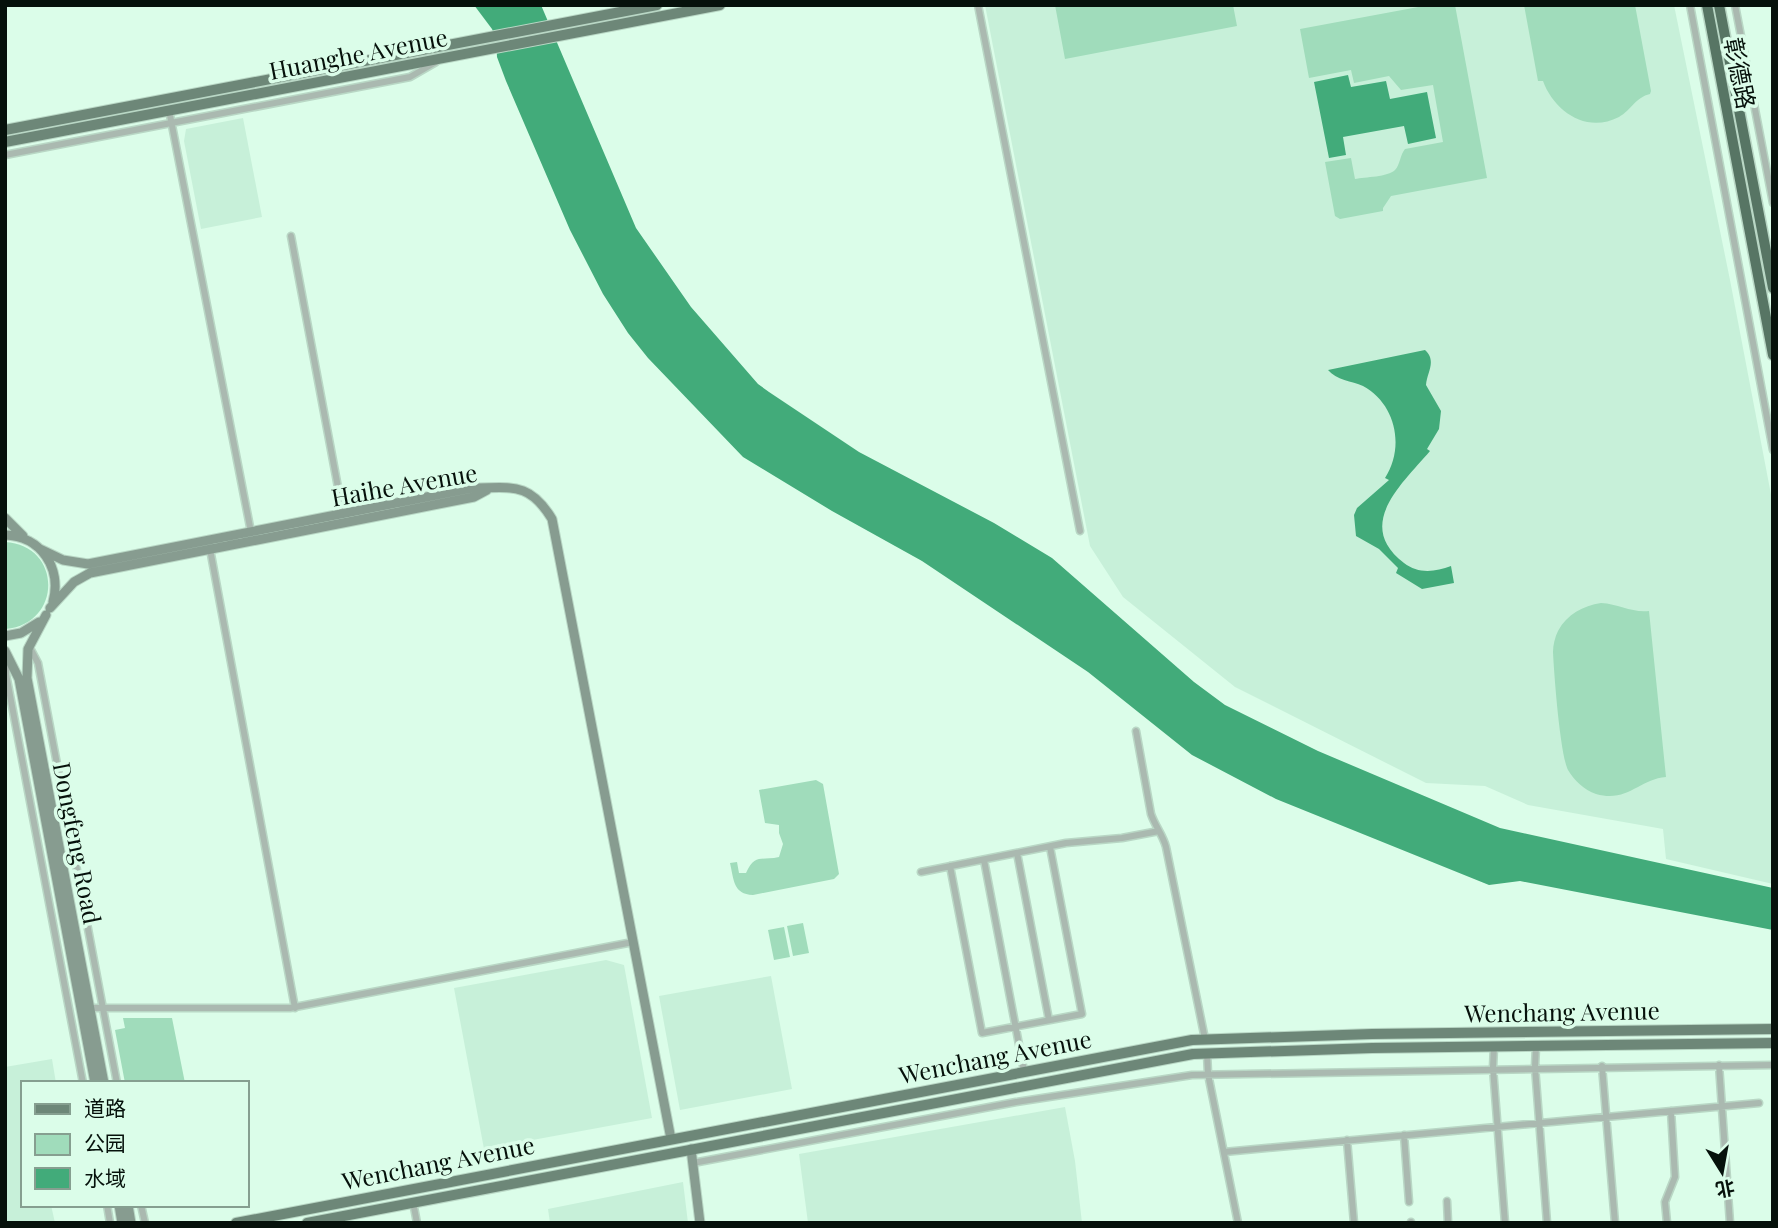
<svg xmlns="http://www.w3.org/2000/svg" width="1778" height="1228" font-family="'Playfair Display','Noto Sans SC',serif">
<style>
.built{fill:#c7f0d9}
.green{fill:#a0dcbb}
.water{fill:#42ab7a}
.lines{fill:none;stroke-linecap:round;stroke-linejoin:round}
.street-casing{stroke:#b9d7c5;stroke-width:9}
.secondary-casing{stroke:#b9d7c5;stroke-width:11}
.primary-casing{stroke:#b9d7c5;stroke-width:12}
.highway-casing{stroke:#b9d7c5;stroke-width:13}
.street{stroke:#aab9b0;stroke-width:6}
.secondary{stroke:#879c90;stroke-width:9}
.primary{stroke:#6d8778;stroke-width:10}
.highway{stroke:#577564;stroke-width:10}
.labels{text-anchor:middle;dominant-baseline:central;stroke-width:7;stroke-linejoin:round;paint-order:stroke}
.street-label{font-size:24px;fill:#06110b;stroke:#dbfde9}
</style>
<rect width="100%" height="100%" fill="#dbfde9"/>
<!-- built -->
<path class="built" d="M985,5h689l56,275 43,225v379l-107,-25 -3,-30 -135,-24 -43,-19 -59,-3 -191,-96 -112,-90 -33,-51z
M243,118l19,99 -61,12 -17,-88 2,-12z
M606,960l18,5 28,153 -168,31 -30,-161z
M771,976l21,113 -112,21 -21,-114z
M52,1059l4,24h-33v122h28l4,18h-50v-156z
M1065,1107l10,54 7,62h-274l-9,-69z
M683,1182l5,41h-138l-2,-14z"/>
<!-- green -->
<path class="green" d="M1055,5h178l4,21 -172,33z
M1429,5h26l32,173 -96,18 -8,12v3l-43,8 -5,-3 -10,-54 26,-4 4,21c10,-2 33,-2 40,-9 5,-5 5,-15 10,-21l38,-7 -10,-57 -32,5 -12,-14 -35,7 -3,-13 -42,8 -9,-49z
M1524,5h111l16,86 -1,3c-14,3 -19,16 -31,23 -33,17 -65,-6 -76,-36h-5z
M5,542c57,3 58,81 1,87z
M1601,603c18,1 31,10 48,8l17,166c-27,2 -38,26 -70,17 -12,-4 -22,-14 -28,-24 -8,-16 -14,-97 -15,-118 0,-7 2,-15 5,-21 9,-17 25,-25 43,-28z
M816,780l7,4 16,90 -5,5 -81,16c-20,-1 -19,-15 -23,-32l7,-1 2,11h7c9,-20 16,-12 33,-16l4,-13 -4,-11v-8l-14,-2 -6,-33z
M803,923l6,30 -16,3 -6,-30z
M784,927l6,30 -16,3 -6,-30z
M123,1018h49l13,65h-60l-10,-53 10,-2z"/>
<!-- water -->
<path class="water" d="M474,5h67l95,223 55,79 67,77 11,8 90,60 135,71 58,35 142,124 31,23 93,46 182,77 273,60v42l-253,-49 -31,4 -213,-86 -84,-44 -104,-83 -166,-111 -90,-50 -89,-54 -95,-99 -20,-25 -25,-39 -33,-64 -64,-149 -9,-24 -1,-19 -4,-9z
M1348,75l3,12 35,-6 4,18 37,-7 9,46 -28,6 -4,-18 -61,11 3,18 -17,3 -15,-76z
M1425,350c12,11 2,22 1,35l15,26 -2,18 -12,20 3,2c-28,33 -76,74 -26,112 14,11 31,9 47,3l3,17 -32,6 -26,-16 2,-5 -19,-19 -23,-13 -2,-21 3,-7 32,-28 -4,-2c20,-31 11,-74 -22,-92 -11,-5 -27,-6 -35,-16z"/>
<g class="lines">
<!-- street casing -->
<g class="street-casing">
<path id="street" d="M978,5l102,526
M1690,5l83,445
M1735,5l38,198
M169,110l82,422
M5,155l405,-78 26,-15
M291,236l52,278
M210,549l85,459
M29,646l9,17 79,420
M8,657l-2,17 77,409
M1136,731l15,83c4,12 12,21 15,33l39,192
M1017,853l32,167
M984,860l40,211
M950,866l32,167 100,-19 -32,-167
M921,872l145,-29 56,-5 37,-7
M90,1008h200l343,-66
M1494,1046l-1,22 12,155
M1536,1046l-1,21 12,156
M1207,1053l1,21 30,149
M1719,1065l11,158
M1602,1066l13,157
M1404,1135l5,67
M1347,1140l7,83
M1224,1152l535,-49
M693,1163l323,-61 176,-27 581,-10
M1447,1201l1,22
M413,1202l4,21
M107,1205l3,18
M141,1205l4,18
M1411,1222v1
M1667,1223l-2,-21 10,-25 -4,-66"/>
</g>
<!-- secondary casing -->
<g class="secondary-casing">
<path id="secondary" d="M5,518l18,18
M5,535c36,1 57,33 48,67
M40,549l23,11 25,4 384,-76c39,0 57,-7 80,31l119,620
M50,608l24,-26 16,-9 384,-76 13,-7
M46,615l-18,34 -1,29 77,405
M5,636l16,-3 18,-11
M5,651l14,28 76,404
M691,1149l9,74
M119,1205l3,18
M128,1205l3,18"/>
</g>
<!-- primary casing -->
<g class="primary-casing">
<path id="primary" d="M5,130l652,-125
M5,142l715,-137
M236,1223l956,-183 180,-6 401,-5
M307,1223l886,-169 179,-6 401,-5"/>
</g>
<!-- highway casing -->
<g class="highway-casing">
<path id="highway" d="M1707,5l66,350
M1719,5l54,283"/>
</g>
<!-- street -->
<use href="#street" class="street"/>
<!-- secondary -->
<use href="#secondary" class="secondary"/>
<!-- primary -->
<use href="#primary" class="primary"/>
<!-- highway -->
<use href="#highway" class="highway"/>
</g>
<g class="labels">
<!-- street labels -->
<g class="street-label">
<text transform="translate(358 53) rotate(-11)">Huanghe Avenue</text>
<text transform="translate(1741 73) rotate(79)">彰德路</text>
<text transform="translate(404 484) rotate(-10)">Haihe Avenue</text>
<text transform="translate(78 843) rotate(79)">Dongfeng Road</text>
<text transform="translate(1562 1011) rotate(-1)">Wenchang Avenue</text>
<text transform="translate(995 1056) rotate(-11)">Wenchang Avenue</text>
<text transform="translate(438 1162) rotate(-11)">Wenchang Avenue</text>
</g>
</g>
<!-- border -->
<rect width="1778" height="1228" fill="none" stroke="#06110b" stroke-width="14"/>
<!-- legend -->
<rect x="21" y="1081" width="228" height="126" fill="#dbfde9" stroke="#869f90" stroke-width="2"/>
<rect x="35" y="1104" width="35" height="10" fill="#6d8778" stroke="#869f90" stroke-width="2"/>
<text x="84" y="1116" font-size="21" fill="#06110b">道路</text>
<rect x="35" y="1134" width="35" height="21" fill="#a0dcbb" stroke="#869f90" stroke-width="2"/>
<text x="84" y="1151" font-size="21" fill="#06110b">公园</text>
<rect x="35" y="1168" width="35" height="21" fill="#42ab7a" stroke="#869f90" stroke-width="2"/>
<text x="84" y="1186" font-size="21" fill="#06110b">水域</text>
<!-- north arrow -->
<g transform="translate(1722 1172) rotate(169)" stroke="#dbfde9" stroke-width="5" paint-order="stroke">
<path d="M0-5L12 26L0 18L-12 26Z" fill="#06110b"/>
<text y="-10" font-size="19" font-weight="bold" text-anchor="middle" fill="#06110b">北</text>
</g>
</svg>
